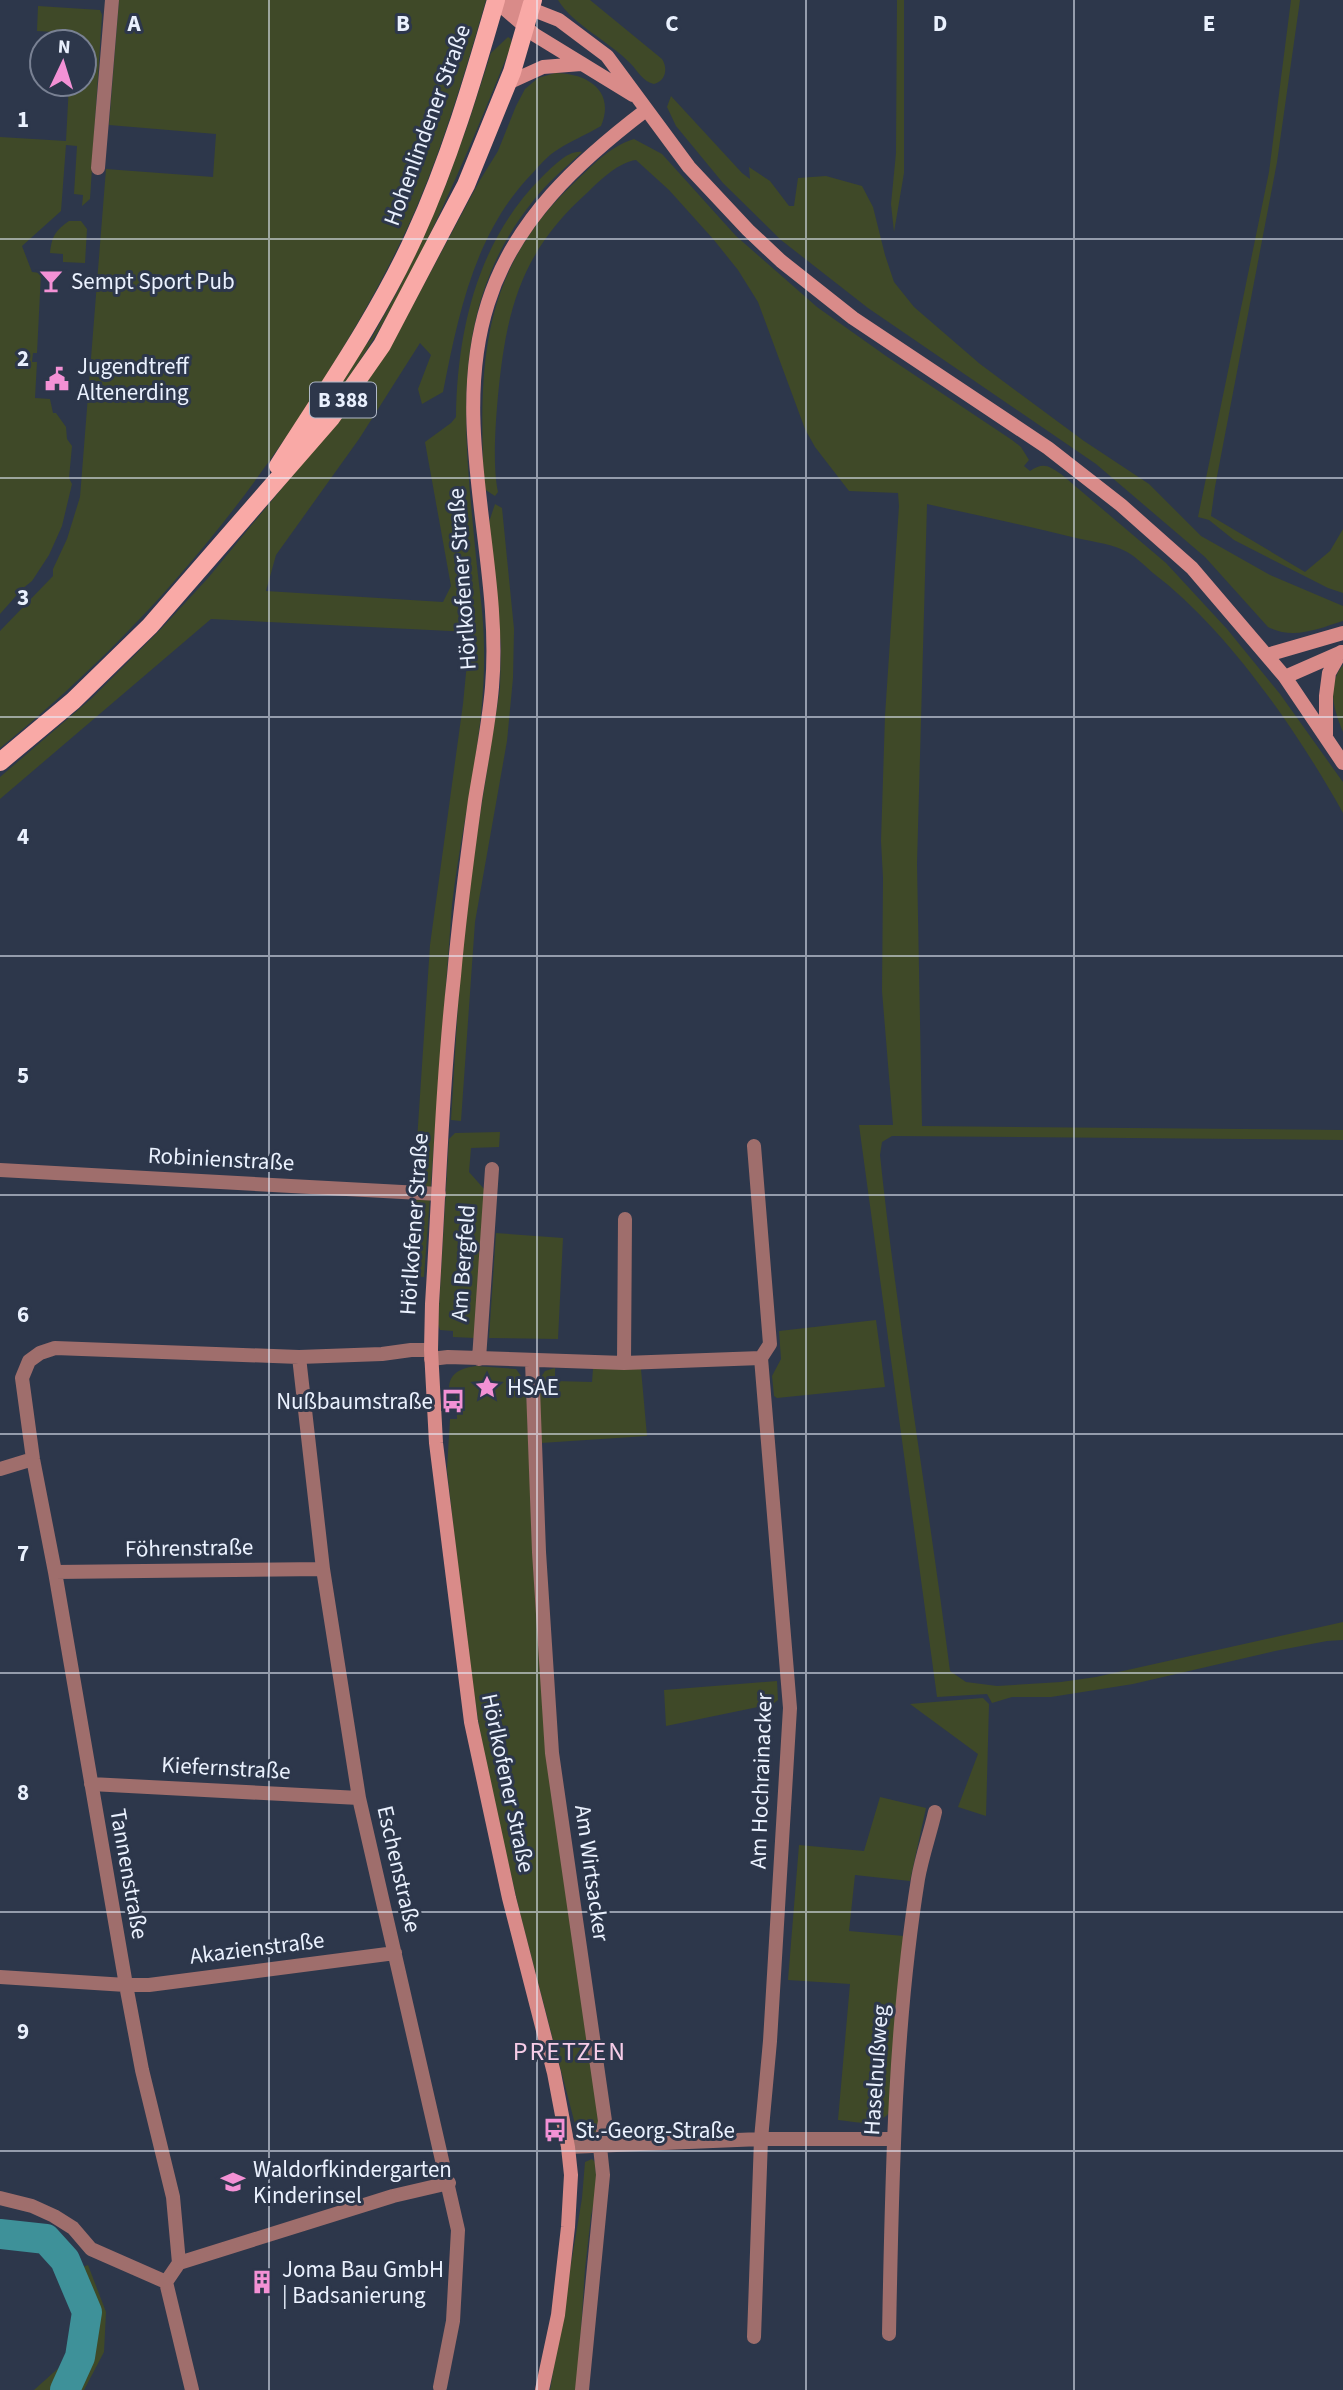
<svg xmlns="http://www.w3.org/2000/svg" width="1343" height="2390" font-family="'Source Sans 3',sans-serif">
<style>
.green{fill:#3f4928}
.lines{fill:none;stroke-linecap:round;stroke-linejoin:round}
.river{stroke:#3e9199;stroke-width:30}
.street{stroke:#9f6e6c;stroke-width:14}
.secondary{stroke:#d98b89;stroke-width:14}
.primary{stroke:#f9a9a6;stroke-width:18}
.grid{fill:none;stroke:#eaf1fe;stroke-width:2;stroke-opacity:0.55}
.labels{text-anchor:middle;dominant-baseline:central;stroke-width:6;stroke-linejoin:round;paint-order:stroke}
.shield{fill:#2d374b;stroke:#b1b9c8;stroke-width:2}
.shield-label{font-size:21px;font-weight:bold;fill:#eaf1fe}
.street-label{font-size:23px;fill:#eaf1fe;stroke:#2d374b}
.poi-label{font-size:23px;fill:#eaf1fe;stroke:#2d374b;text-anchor:start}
.quarter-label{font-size:26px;letter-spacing:2px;fill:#f6cce7;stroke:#2d374b}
.grid-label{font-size:23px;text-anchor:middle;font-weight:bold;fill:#eaf1fe;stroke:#2d374b;stroke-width:6;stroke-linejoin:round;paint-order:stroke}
</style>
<rect width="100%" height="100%" fill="#2d374b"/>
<!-- green -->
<path class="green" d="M119,0h367c-20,69 -41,140 -69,206 -28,65 -64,127 -102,187 -88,138 -188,252 -315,355v-117l53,-55v-7l14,-30 13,-42 26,-328 107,8 3,-43 -107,-9z
M558,0h32l72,59c6,9 4,22 -8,25 -11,-2 -16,-13 -24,-21 -21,-22 -57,-38 -72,-63z
M897,0h7v173l-10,59 -3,-28 5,-51z
M1291,0h9l-23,162 -62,325 -4,29 94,56 25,-21 13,-22v64l-15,-5 -94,-48 -25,-20 -11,-3 71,-345z
M38,6l62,4 2,5 -12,184 -8,7 1,-11 -9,-1 3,-48 -11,-1 -5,66 -39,35 10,26 9,1 -4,80h-4l-1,9h5l-2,36 15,1 3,14h3l10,14 1,12 5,7 -3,32 3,6 -10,42 -13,29 -17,26 -10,8 -22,25v-477l66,4 3,-57h15v-42h-12v-9l-35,-2z
M508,37l3,2v7c-37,92 -75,184 -124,270 -25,45 -56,87 -86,128l54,-87 16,-18 28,-51 46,-101 23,-63 23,-71z
M555,73c31,0 61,17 46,53 -15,9 -33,16 -47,26 -10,7 -18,18 -27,27 -53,58 -69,137 -84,213l-21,12 -4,-15 13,-34 -11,-12 -61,96 -83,116 -10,36 177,11 8,-16 -26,-144 26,-19 5,-6c1,-87 22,-177 86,-240 10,-9 25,-27 40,-25 -17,16 -35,31 -49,49 -86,107 -69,229 -57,356 3,30 8,60 8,90 2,86 -22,172 -32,258l-28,372 -16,-1 22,-331 33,-241 7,-72 -259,-13 -211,180v-22l92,-79 68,-68 48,-52 89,-108 94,-124 89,-166 18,-29 18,-45 9,-17 13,-11z
M671,96l71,77 8,6 -1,-12 21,14 19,25h5l4,-28 28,-2 36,10 11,21 12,48 9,27 20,25 66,57 104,77 65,43 52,52 69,39 73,31v15c-26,8 -49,19 -75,6l-63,-70 -109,-93 -228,-156 -87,-68 -58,-57 -47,-57 -9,-19z
M634,139l28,15 74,82 81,71 69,49 126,84 9,7 8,13 -5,6 6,5c14,-9 18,-5 31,3l105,89 61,66 53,65 60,84 3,4v31c-45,-81 -116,-184 -190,-240 -9,-8 -19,-18 -30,-23 -15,-7 -35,-9 -51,-13 -48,-12 -97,-22 -145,-33l-10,360 5,262 421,4v10l-451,-4 -10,6 -2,13c18,172 48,343 70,516l16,11 31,4 64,-4 35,-5 247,-55v18l-16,1 -52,10 -142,33 -82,13h-39l-20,6 -5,-9 -50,3 -78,-572h34l-11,-134 1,-113 -2,-37 4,-125 14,-210 -1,-13 -49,-2 -34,-44 -10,-18 -47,-127 -20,-32 -24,-30 -45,-50 -33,-30c-17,2 -36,20 -48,32 -71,63 -83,125 -91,215 -2,25 -4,61 1,85l-3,4 -11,-7c-5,-122 -5,-217 90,-306 18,-17 36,-37 60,-44z
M69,221h12l6,8 -2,34 -22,-1v-8l-13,-1c2,-17 5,-22 19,-32z
M495,504l7,4 12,121 -1,49 -6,63 -32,181 -14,199 -10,-1 9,-148 14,-119 26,-165 1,-42 -12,-124z
M1343,665v67c-9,-22 -17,-46 0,-67z
M500,1132l-1,15 -28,1 -2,24 16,18 -11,148 -21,-1v-6l-13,-1 -2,-6 11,-185 6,-6z
M496,1233l67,5 -5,101 -69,-1z
M876,1320l9,67 -108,11 -3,-2 -2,-20 9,-17 -2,-28z
M476,1366l40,3 10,14 8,195 64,539v13l-8,5 -8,-2 -6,-5 -56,-215 -32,-136 -10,-58 -11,-69 -20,-181 3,-50h7l-1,-30h-7c0,-16 12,-21 27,-23z
M555,1368v13l37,1 1,-13h48l6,67 -106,7 -3,-61 7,-11z
M777,1681l1,19 -5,4 -107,22 -2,-36z
M983,1698l6,6 -3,112 -28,-9 20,-53 -68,-50z
M880,1797l46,11 -16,73 -55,-6 -6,56 55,5 -15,177c-13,15 -32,9 -51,7l12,-136 -62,-4 11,-135 65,6z
M592,2159l3,3 2,26 -6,28 -6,53 -8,121h-27l32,-192 3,-36z
M88,2265l18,47 -2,40 -20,38h-50l29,-26 12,-39 -6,-26 -16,-31 12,6z"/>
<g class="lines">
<!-- river -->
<path class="river" d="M0,2234l46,5 19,21 22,52 -7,45 -15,33"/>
<!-- street -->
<path class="street" d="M98,168l14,-168
M0,1170l439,24
M299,1357l24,212 36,229 99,432 -5,91 -13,66
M431,1359l17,-2 176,6 137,-5
M479,1359l13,-190
M532,1361l7,191 13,201 53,368 -5,26 3,28 -21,215
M624,1363l1,-144
M0,1469l33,-10
M55,1572l268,-3
M91,1784l268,14
M0,1977l126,8h23l246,-32
M568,2147l193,-8h132
M0,2198l32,8 22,10 19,12 18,21 75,33
M179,2263l214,-67 56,-13
M889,2334c3,-152 5,-305 29,-455 4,-23 12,-45 17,-67
M754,2337l7,-198 9,-98 20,-333 -29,-350 9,-14 -16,-198
M192,2390l-26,-108 13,-19 -6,-66 -31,-127 -16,-85 -71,-413 -22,-113 -11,-81 7,-17 11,-8 15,-5 244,9 83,-3 29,-4h20"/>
<!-- secondary -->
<path class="secondary" d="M496,1l35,8 28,11 48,36 82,111 59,63 33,31 72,57 195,130 73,57 71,63 93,109 58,86
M499,4l36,31 98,60
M508,83l35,-16 38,-3
M1267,655l76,-22
M1285,677l57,-25
M1326,735v-39l3,-23 12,-21
M542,2390l16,-75 10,-88 3,-52 -3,-28 -14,-74 -45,-175 -38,-176 -35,-279 -5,-93 1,-46c7,-109 10,-219 22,-328 5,-59 13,-118 21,-176 6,-38 14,-76 17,-113 11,-127 -44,-259 -4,-384 26,-83 91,-142 158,-193"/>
<!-- primary -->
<path class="primary" d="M278,466c47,-74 100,-150 136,-229 35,-76 59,-157 82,-237
M0,762l73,-61 77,-75 181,-208 51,-73 84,-160 46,-113 21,-72"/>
</g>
<!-- grid -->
<path class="grid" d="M269,0v2390M537,0v2390M806,0v2390M1074,0v2390M0,239h1343M0,478h1343M0,717h1343M0,956h1343M0,1195h1343M0,1434h1343M0,1673h1343M0,1912h1343M0,2151h1343"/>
<!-- icons -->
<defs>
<g id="bar-bare" transform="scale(1.89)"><path d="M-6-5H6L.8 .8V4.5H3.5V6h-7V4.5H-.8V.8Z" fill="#f391d5" stroke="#2d374b" stroke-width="2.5" paint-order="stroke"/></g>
<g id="civic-bare" transform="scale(1.89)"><path d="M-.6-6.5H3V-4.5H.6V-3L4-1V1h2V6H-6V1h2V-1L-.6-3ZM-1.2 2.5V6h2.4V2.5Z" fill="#f391d5" stroke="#2d374b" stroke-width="2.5" paint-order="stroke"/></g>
<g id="sight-bare" transform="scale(1.89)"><path d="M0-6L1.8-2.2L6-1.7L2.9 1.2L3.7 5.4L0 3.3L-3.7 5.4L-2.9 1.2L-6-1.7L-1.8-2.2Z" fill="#f391d5" stroke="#2d374b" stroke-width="2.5" paint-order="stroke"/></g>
<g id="bus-bare" transform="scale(1.89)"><path d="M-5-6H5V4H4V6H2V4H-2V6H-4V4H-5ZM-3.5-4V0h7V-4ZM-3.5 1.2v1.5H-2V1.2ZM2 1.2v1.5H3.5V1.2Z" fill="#f391d5" stroke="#2d374b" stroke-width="2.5" paint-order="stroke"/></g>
<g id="school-bare" transform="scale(1.89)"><path d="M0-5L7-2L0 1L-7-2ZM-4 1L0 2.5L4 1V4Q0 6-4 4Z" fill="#f391d5" stroke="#2d374b" stroke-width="2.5" paint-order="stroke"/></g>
<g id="building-bare" transform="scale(1.89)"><path d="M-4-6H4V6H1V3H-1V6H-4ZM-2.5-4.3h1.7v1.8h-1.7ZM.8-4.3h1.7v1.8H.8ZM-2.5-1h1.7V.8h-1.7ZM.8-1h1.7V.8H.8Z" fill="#f391d5" stroke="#2d374b" stroke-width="2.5" paint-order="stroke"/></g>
</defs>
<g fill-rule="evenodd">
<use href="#bar-bare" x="51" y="281"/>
<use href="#civic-bare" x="57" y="379"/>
<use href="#sight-bare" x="487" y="1387"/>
<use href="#bus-bare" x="453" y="1401"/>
<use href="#bus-bare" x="555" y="2130"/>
<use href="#school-bare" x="233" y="2182"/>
<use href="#building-bare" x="262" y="2282"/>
</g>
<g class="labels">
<!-- shield labels -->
<rect class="shield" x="310" y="382.5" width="66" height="35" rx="5"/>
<g class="shield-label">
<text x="343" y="400">B 388</text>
</g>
<!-- street labels -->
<g class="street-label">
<text transform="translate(427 125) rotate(-70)">Hohenlindener Straße</text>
<text transform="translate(462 579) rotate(-94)">Hörlkofener Straße</text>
<text transform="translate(221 1159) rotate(3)">Robinienstraße</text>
<text transform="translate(414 1224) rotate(-86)">Hörlkofener Straße</text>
<text transform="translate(463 1263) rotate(-86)">Am Bergfeld</text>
<text transform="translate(189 1548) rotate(-1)">Föhrenstraße</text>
<text transform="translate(226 1768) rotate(3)">Kiefernstraße</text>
<text transform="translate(761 1781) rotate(-88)">Am Hochrainacker</text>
<text transform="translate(508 1783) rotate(78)">Hörlkofener Straße</text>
<text transform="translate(399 1869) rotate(77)">Eschenstraße</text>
<text transform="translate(592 1873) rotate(82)">Am Wirtsacker</text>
<text transform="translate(129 1874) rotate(80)">Tannenstraße</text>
<text transform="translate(257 1948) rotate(-7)">Akazienstraße</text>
<text transform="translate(876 2070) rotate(-86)">Haselnußweg</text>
</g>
<!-- poi labels -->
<g class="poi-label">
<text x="71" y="281">Sempt Sport Pub</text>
<text x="77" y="366">Jugendtreff<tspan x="77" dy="26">Altenerding</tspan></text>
<text x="507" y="1387">HSAE</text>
<text x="433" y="1401" text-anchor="end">Nußbaumstraße</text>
<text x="575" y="2130">St.-Georg-Straße</text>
<text x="253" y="2169">Waldorfkindergarten<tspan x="253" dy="26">Kinderinsel</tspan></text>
<text x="282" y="2269">Joma Bau GmbH<tspan x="282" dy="26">| Badsanierung</tspan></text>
</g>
<!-- quarter labels -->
<g class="quarter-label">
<text x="570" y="2051">PRETZEN</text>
</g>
</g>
<g class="grid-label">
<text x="134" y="31">A</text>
<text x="403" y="31">B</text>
<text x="672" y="31">C</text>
<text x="940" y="31">D</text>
<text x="1209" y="31">E</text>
<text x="23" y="127">1</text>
<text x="23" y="366">2</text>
<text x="23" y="605">3</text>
<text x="23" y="844">4</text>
<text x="23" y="1083">5</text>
<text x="23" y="1322">6</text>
<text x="23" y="1561">7</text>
<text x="23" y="1800">8</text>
<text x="23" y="2039">9</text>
</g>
<!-- north arrow -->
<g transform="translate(63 63) rotate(4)"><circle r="33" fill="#2d374b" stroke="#798193" stroke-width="2"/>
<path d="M0-5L12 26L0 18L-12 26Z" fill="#f391d5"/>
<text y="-10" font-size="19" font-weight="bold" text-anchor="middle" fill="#eaf1fe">N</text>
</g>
</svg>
